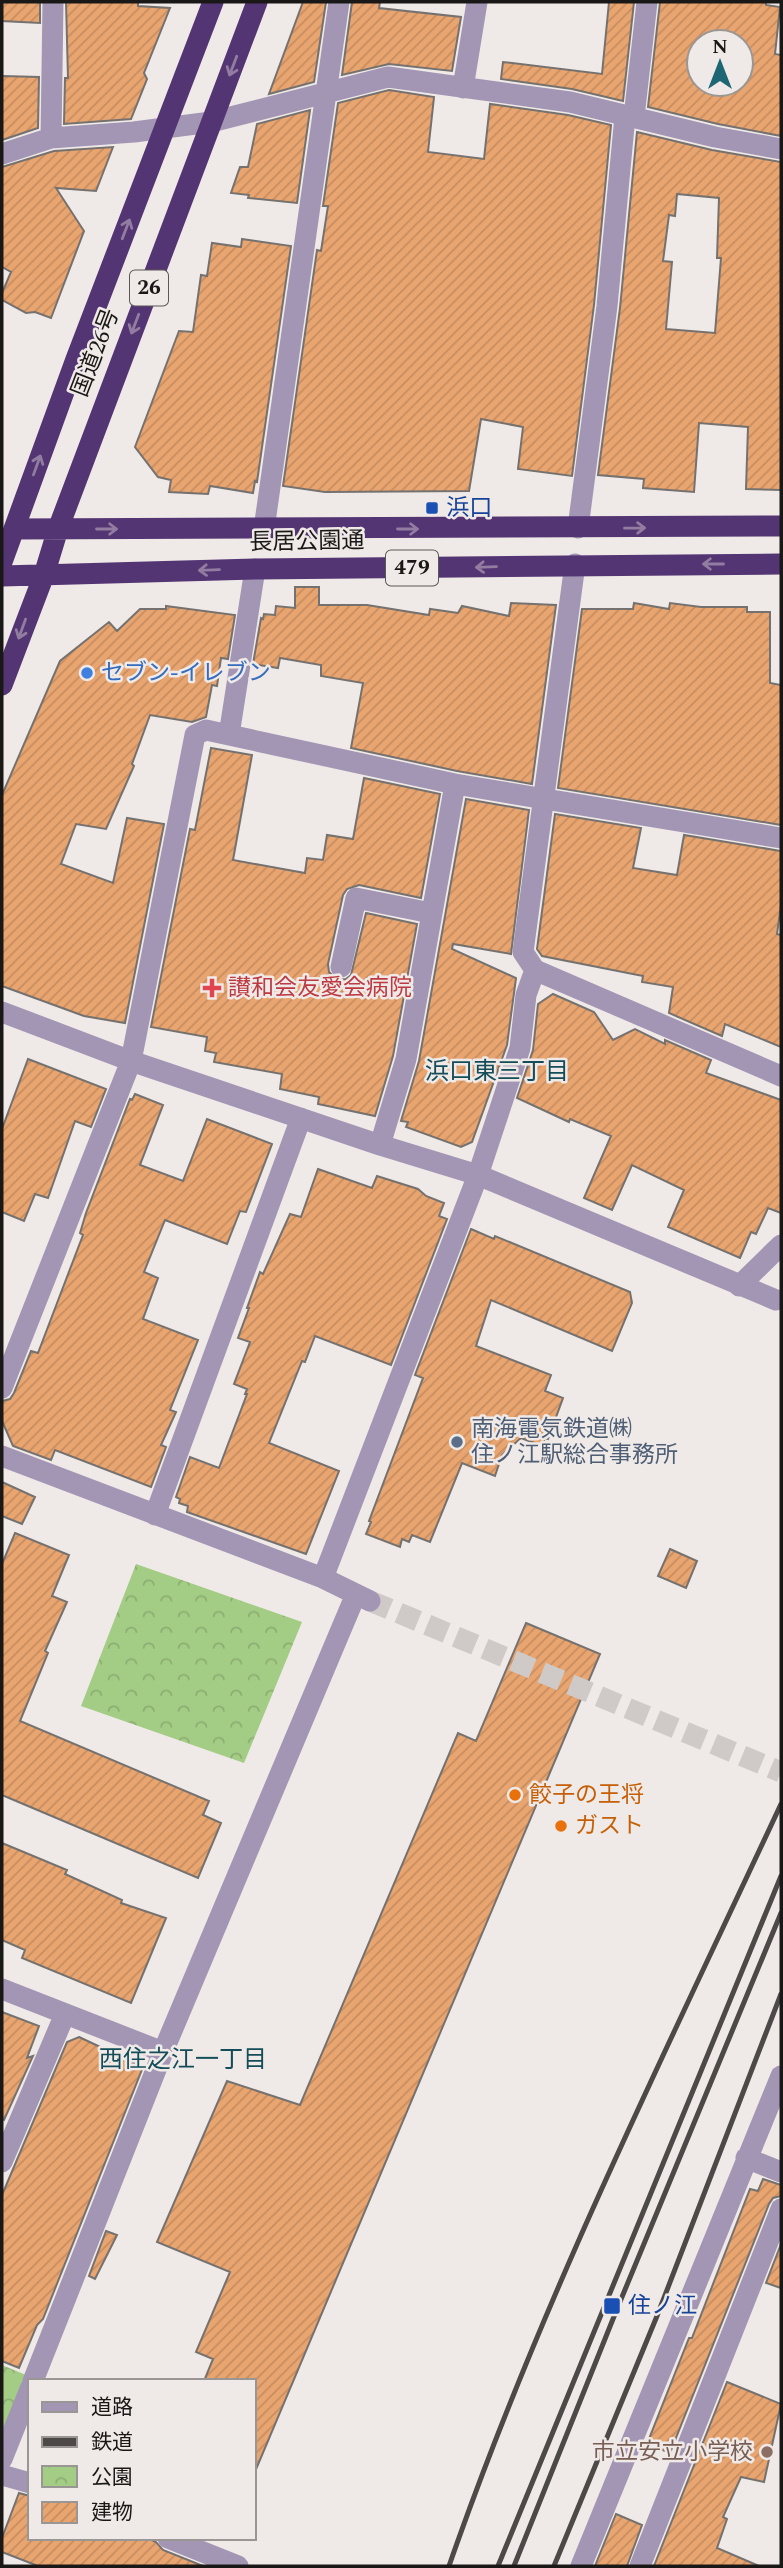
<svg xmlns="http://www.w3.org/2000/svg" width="783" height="2568" font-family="Spectral,'Noto Sans JP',serif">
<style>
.park{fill:url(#park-crowns)}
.building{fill:url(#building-hatch);stroke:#75716f;stroke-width:2;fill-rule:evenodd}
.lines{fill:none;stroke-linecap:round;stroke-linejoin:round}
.minor-tunnel{stroke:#cfcac8;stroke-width:21;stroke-dasharray:21 10;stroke-linecap:butt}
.minor{stroke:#a396b5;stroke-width:21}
.highway{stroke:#543573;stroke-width:21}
.rail{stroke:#4c4948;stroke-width:5}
.oneway{stroke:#927da1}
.transit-dot{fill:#1a4fb4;stroke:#efeae7;stroke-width:2.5}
.shop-dot{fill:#3f7fe0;stroke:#efeae7;stroke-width:2.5}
.health-dot{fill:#e0444e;stroke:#efeae7;stroke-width:2.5}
.service-dot{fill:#5c6f8a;stroke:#efeae7;stroke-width:2.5}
.food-dot{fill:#e8710a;stroke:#efeae7;stroke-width:2.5}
.education-dot{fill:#8d6e63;stroke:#efeae7;stroke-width:2.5}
.labels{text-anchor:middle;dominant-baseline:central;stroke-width:5;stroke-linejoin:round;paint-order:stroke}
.shield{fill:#efeae7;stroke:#5a5755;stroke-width:2}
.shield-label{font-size:21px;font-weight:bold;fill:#1a1817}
.street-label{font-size:23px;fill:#1a1817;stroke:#efeae7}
.transit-label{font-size:23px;fill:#164399;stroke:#efeae7;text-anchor:start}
.shop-label{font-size:23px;fill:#366cbe;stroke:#efeae7;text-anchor:start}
.health-label{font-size:23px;fill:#be3a42;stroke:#efeae7;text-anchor:start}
.service-label{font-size:23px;fill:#4e5e75;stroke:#efeae7;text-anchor:start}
.food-label{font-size:23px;fill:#c56008;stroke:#efeae7;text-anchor:start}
.education-label{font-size:23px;fill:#785e54;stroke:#efeae7;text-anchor:end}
.neighbourhood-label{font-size:24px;fill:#144d59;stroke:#efeae7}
</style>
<defs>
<pattern id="park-crowns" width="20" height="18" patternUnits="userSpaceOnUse" patternTransform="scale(1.75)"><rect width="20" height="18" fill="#a3cc85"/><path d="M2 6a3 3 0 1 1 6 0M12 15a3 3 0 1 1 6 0" fill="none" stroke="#8cae72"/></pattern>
<pattern id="building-hatch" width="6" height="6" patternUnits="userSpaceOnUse" patternTransform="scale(1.75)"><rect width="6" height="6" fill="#e9a570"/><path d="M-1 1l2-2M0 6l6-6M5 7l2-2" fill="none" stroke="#c78d60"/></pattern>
</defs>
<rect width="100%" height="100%" fill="#efeae7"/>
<!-- park -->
<path class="park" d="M136,1564l166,58 -58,141 -163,-57z
M2,2365l24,10 -24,58z"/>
<!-- building -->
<path class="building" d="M2,2h38v21l-38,-2z
M66,2h72v4l32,2 -26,65 3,6 -16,40 -67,5 1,-46h3z
M303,2h23l-12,80 -45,12z
M352,2h28l-1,6 82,9 -9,54 -63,-7 -47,11z
M609,2h25l-11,99 -51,-12 -71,-10 2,-17 99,12z
M660,2h106v3l14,2 -5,47 6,1v81l-63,-12 -70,-17zM699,42h42v42h-42z
M2,76l37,1 -1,51 -36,12z
M389,90l45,7 -6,55 56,7 6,-55 78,11 43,10 -17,180 -22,171 -54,-7 5,-42 -42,-8 -12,72 -144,1 -42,-6 34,-236 4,1 7,-45h-5l15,-103z
M310,110l-13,93 -49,-5 1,-3 -18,-2 9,-26h8l9,-43z
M637,132l75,18 69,12v328l-35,-1 2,-62 -49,-4 -5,69 -51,-4 1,-9 -46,-4 22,-167zM677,194l42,4 -2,60h4l-6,75 -49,-4 6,-67 -9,-1 6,-46 6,1z
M113,147l-17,44 -40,-3 28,43 -33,87 -16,-6 -9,1 -24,-13v-7l9,-21 -9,-5v-100l52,-16z
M242,239l49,7 -34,236 -2,-1 -2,12 -43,-7 -2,8 -39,-2 2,-12 -13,-3 -23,-30 44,-116 14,1 8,-57 6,1 5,-33 29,4z
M295,587h24v18h48l62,10 1,-6 28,4 4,-7 47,10 2,-13 45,2 -24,179 -75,-13 -106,-23 12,-65 -42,-7v-11l-41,-7 -2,10 -25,-4 8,-46 2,1 1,-5 11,1 1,-9 19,2z
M634,603l35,6 1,-6 31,4h46v5h23v71l11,2v140l-223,-37 24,-179h51z
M166,606l69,9 -7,44 -7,-1 -4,28 -5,-1 -6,32 -14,5 -42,-7 -18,49 2,2 -28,63 -30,-5 -15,40 52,19 14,-65 37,6 -39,199 -41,-7 -82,-30v-191l58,-134 49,-39 8,9 23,-22h26z
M211,748l41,7 -19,105 72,13 2,-15 16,2 4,-25 26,4 11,-61 76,16 -19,104 -62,-13 -12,4 -4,6 -15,69 1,8 9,8 8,-1 5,-4 15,-62 51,11 -24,132 -18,60 -57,-12 1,-7 -39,-8 2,-15 -68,-12 2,-9 -11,-2 2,-14 -56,-10 39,-198 5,1z
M466,799l63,11 -18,144 -58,-10 -1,5 64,29 -9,67 -35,97 -11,5 -55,-20 2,-5 -7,-1 18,-60z
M555,814l86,14 -8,40 44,7 7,-40 97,16v54l-4,29 4,1v112l-56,-23 -3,12 -53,-23 4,-26 -31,-5 1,-6 -101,-20 -5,-7z
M553,994l41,18 19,28 22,-11 30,15v-4l46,20 -5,13 75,27v113l-13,-5 -12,26 -5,-2 -11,26 -72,-31 16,-37 -52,-25 -20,45 -28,-12 27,-62 -41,-17 -1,3 -52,-24 16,-48 5,-46z
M28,1059l78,30 -15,38 -16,-6 -27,77 -13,-4 -11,27 -22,-9v-83z
M135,1094l28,11 -23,60 43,16 24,-62 65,25 -26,68 -6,-1 -13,33 -62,-24 -21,52 14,6 -15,41 55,21 -28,70 6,2 -15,33 5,2 -15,40 -96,-37 -4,10 -38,-14 -11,-25v-20l8,-2 4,-6 17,-42 7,2 45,-118 -3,-2 6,-20 44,-114 2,1z
M318,1169l54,19 5,-12 41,13 8,7 18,7 -5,13 8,3 -56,146 -76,-29 -10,26 -3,-1 -33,82 70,28 -33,83 -119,-42 1,-6 -9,-3 1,-4 -4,-2 14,-40 29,11 28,-74h-2l2,-5 -13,-5 16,-42 -12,-4 11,-30h-2l13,-36 3,2 27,-60 11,3z
M471,1229l23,10 1,-3 135,56 2,11 -20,48 -121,-51 -15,46 75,29 -6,16 18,7 -15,41 -3,-1 -3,8 -21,-8 -19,17 -7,21 -33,-13 -32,79 -18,-7 -3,7 -7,-3 -2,8 -34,-13 5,-12 -2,-1 54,-143 -8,-3z
M2,1482l33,15 -13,27 -20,-8z
M15,1533l54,22 -17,41 15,6 -22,49 3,2 -28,68 189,80 -6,14 18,8 -23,55 -196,-83v-231z
M670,1549l27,12 -11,27 -28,-12z
M526,1623l74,31 -346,820v-93h-50l9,-22 -17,-7 34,-80 -73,-30 70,-161 73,24 158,-372 18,8z
M2,1843l65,27 -2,4 57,26 -1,3 45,15 -35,85 -109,-45 3,-8 -23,-10z
M2,2012l37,14 -12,32 6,-2 -29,64 -2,-1z
M79,2037l64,30 -100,252 -6,6 -18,43 -17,-7v-166l65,-153z
M763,2179l18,6v11l-8,2 -4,6 -99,249 -23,-9 42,-106h3l58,-149 8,2z
M106,2231l11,4 -22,44 -6,-3z
M781,2244v44l-15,-5z
M727,2382l54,22 -17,78 -23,-5 -18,40 4,2 -10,29 42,18h-105z
M19,2493l11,3v42h117l9,4 7,8 40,16h-165l-36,-14v-14z
M616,2514l26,11 -15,41h-32z"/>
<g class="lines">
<!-- minor-tunnel -->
<path class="minor-tunnel" d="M370,1601l411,171"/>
<!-- minor -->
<path class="minor" d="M463,88l14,-86
M634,117l13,-115
M51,138l2,-136
M2,154l49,-16 83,-6 77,-10 177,-45 182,25 145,35 66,12
M578,528l29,-222 18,-190
M264,529l75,-527
M575,564l-52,388 12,18 246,106
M229,735l26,-166
M341,967l15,-69 75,15
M2,1012l129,49 249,84 98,30 298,125
M380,1145l26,-86 49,-275
M739,1286l42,-41
M2,1388l129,-327 64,-326 11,-5 249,54 326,54
M2,1456l321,122 47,23
M155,1515l146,-397
M323,1578l155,-403 42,-127 6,-53 9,-25
M2,1989l161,63
M746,2158l35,14
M2,2162l63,-148
M33,2381l130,-329 193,-458
M2,2459l28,-70
M2,2475l28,8
M168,2538l70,28
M581,2566l200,-490
M640,2566l141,-357"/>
<!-- highway -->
<path class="highway" d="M14,529l767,-3
M2,562l74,-203 137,-357
M2,576l253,-7 526,-5
M2,685l42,-110 14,-46 199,-527"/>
<!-- rail -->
<path class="rail" d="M449,2566c91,-262 215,-511 332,-762
M498,2566l283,-690
M514,2566l103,-257 164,-396
M554,2566l103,-250 124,-322"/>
</g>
<!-- one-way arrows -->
<defs><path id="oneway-shaft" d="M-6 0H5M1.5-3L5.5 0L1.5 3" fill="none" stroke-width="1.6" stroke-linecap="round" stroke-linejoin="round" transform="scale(1.75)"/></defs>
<g class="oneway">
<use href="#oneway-shaft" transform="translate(233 66) rotate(111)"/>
<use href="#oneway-shaft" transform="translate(126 229) rotate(-69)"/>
<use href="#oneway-shaft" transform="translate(135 324) rotate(111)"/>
<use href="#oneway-shaft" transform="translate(37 465) rotate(-70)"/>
<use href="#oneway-shaft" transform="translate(635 528) rotate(-1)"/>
<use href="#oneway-shaft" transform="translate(107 529)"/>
<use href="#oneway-shaft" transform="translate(408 529)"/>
<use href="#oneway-shaft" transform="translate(713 564) rotate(180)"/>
<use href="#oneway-shaft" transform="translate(486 567) rotate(178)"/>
<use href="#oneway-shaft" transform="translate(209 570) rotate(178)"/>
<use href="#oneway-shaft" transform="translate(22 629) rotate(110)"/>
</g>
<!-- markers -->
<g class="transit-dot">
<rect x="425" y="501" width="14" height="14" rx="3.5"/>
<rect x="603" y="2297" width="18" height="18" rx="3.5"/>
</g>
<circle class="shop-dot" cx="87" cy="673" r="7"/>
<path class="health-dot" d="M208.5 977.5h7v7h7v7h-7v7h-7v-7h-7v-7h7z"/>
<circle class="service-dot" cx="457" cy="1442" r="7"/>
<g class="food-dot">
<circle cx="515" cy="1795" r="7"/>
<circle cx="561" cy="1826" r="7"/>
</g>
<circle class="education-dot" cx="767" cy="2452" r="7"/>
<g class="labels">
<!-- shield labels -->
<g class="shield">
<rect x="130" y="270.5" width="38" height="35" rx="5"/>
<rect x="386" y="550.5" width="52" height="35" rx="5"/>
</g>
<g class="shield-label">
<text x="149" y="288">26</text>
<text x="412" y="568">479</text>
</g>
<!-- street labels -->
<g class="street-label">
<text transform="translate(96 353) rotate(-69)">国道26号</text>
<text transform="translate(307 542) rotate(-1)">長居公園通</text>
</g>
<!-- transit labels -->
<g class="transit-label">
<text x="446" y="508">浜口</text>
<text x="628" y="2306">住ノ江</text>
</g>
<!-- shop labels -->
<g class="shop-label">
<text x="101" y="673">セブン-イレブン</text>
</g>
<!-- health labels -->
<g class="health-label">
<text x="228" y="988">讃和会友愛会病院</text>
</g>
<!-- service labels -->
<g class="service-label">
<text x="471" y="1429">南海電気鉄道㈱<tspan x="471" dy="26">住ノ江駅総合事務所</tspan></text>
</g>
<!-- food labels -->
<g class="food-label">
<text x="529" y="1795">餃子の王将</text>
<text x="575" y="1826">ガスト</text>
</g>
<!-- education labels -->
<g class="education-label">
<text x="753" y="2452">市立安立小学校</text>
</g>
<!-- neighbourhood labels -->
<g class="neighbourhood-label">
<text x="497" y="1072">浜口東三丁目</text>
<text x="183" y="2060">西住之江一丁目</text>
</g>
</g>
<!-- border -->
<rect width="783" height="2568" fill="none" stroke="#1a1817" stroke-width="7"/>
<!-- legend -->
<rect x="28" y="2379" width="228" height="161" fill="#efeae7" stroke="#9a9694" stroke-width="2"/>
<rect x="42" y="2402" width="35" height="10" fill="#a396b5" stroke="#9a9694" stroke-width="2"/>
<text x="91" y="2414" font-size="21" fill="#1a1817">道路</text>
<rect x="42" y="2437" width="35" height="10" fill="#4c4948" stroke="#9a9694" stroke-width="2"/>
<text x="91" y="2449" font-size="21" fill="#1a1817">鉄道</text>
<rect x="42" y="2466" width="35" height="21" fill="url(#park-crowns)" stroke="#9a9694" stroke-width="2"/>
<text x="91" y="2484" font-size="21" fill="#1a1817">公園</text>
<rect x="42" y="2502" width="35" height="21" fill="url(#building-hatch)" stroke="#9a9694" stroke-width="2"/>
<text x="91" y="2519" font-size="21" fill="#1a1817">建物</text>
<!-- north arrow -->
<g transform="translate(720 63)"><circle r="33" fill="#efeae7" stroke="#9a9694" stroke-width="2"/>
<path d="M0-5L12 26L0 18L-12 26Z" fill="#1f6675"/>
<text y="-10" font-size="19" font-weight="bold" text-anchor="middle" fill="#1a1817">N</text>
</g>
</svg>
